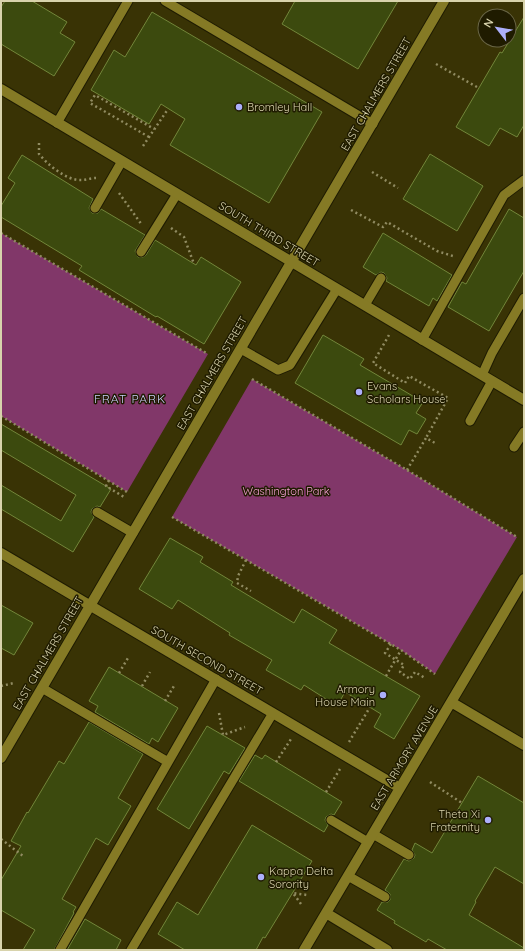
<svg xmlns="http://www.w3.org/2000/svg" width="525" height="951" font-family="Quicksand,sans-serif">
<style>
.green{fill:#813769}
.building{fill:#3c4a0e;stroke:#72863a}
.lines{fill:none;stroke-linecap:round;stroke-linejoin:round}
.lane-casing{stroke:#1e1b02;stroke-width:11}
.street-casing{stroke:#1e1b02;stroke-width:12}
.path{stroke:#908b61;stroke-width:2.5;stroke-dasharray:2 3;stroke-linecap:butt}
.lane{stroke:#857a25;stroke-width:9}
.street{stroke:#857a25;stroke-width:10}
.poi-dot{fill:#acaffb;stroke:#1f1b00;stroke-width:1.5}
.labels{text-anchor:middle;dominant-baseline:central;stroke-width:3;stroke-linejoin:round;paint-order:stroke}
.street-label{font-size:11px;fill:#d8d3ac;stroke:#1f1b00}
.poi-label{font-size:11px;fill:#d8d3ac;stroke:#1f1b00;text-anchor:start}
.park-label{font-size:11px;fill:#f6a0d6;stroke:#1f1b00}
.neighbourhood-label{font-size:12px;letter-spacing:1px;fill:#c9cdf8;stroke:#1f1b00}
</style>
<rect width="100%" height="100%" fill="#393305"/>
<!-- green -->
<path class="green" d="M1,233l207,121 -81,138 -126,-76z
M252,379l155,91 110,67 -82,137 -34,-24 -229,-133z"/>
<!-- building -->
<path class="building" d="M5,1h27l35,21 -7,11 15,9 -21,34 -53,-32v-37z
M295,1h103l-40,68 -76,-45z
M152,12l170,100 -53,91 -99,-58 15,-26 -24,-15 -12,20 -58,-34 23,-40 11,7z
M524,17v108l-7,12 -17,-9 -11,18 -33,-19 44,-75 2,1z
M430,154l53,32 -26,45 -54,-32z
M22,155l71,44 -4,9 3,5h6l3,-4 44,26 -10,16 3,6h5l3,-2 9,-15 41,25 5,-8 40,25 -37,62 -47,-28 -1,1 -77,-47 3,-4 -81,-49v-11l14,-23 -7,-5z
M509,209l15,9v53l-35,60 -41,-24 14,-25 4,2z
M383,233l69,42 -15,26 -4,-3 -4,8 -43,-25 1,-3 -3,-5 -3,-1 -5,3 -13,-8z
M323,335l41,24 -4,6 63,37 -7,11 10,6 -9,15 -8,-4 -8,15 -106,-62z
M1,424l110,65 -11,18 -3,-1 -5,3 -1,3 3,5 -21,35 -72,-43v-24l60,36 15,-26 -75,-45z
M170,538l33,19 -3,5 33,20 -2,3 63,38 8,-14 35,21 -8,13 91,53 -26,43 -20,-12 7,-13 -36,-22 -8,14 -33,-21 -3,5 -35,-20 6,-10 -43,-25 1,-2 -52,-33 -6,9 -33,-20z
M1,605l32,18 -19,32 -13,-7z
M109,667l69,41 -20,34 -6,-4 -3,6 -54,-32 3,-6 -9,-5z
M89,722l54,32 -25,44 13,8 -23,39 -12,-7 -34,61 14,8 -3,5 1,1 -20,37h-31l12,-20 -34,-20v-30l20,-34 -10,-5 16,-29 1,1 31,-52 5,3z
M207,726l38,22 -16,26 -5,-3 -35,58 -32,-20z
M255,755l7,4 3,-4 77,47 -8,13 -3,-1 -5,3 -1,3 3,5 -4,7 -85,-51z
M478,776l46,27v81l-29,-17 -20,34 1,1 -7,13 55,33v2h-77l-19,-11 -2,3 -32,-19 1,-2 -18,-11 5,-8h6l2,-2v-6l-5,-4 19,-31 5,2 5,-3 1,-3 -3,-5 3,-7 17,10z
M252,825l60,36 -47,77 -2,-1 -7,13h-71l-27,-16 19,-32 21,13z
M85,919l36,21 -5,10h-49z"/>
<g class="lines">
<!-- lane casing -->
<g class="lane-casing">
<path id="lane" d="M165,1l208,123
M57,123l71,-122
M95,208l27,-47
M141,252l36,-58
M365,305l16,-27
M422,340l82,-145 20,-15
M241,349l37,21 12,-5 47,-76
M482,375l10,-22 32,-55
M470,421l22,-40
M514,447l10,-15
M97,512l36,21
M42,688l126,74
M331,820l37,22
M373,834l36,21
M348,876l37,21
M60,950l156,-271
M131,950l142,-237"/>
</g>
<!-- street casing -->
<g class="street-casing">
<path id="street" d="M1,89l523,311
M1,553l399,235
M451,702l73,43
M1,758l443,-757
M326,913l61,37
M304,950l220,-371"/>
</g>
<!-- path -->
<path class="path" d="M436,64l41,23
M149,137l-59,-34 5,-8 59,34
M39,143v11c8,10 28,27 42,26 5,0 10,-2 15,-2
M143,146l25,-37
M372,172l26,16
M119,193l23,32
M351,210l32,17 4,-5 50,29 16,5
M171,228l13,9 10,27
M1,233l207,121
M389,335l-16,28 32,20 4,-7 39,22 -22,40
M252,379l155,91 110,67
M1,416l126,76
M407,470l19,-32 9,5
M109,480l-3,6 18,11
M172,517l229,133 34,24
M246,560l-8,16 -1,7 14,8
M391,644l-6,9 19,12 -4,7 10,7 5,-7 10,6
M119,673l9,-15
M386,676l15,-26
M1,686l13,-3
M142,686l8,-14
M165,701l9,-15
M219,713l4,22 22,-8
M349,742l21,-35
M276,762l15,-23
M430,782l32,21
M326,792l14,-23
M1,839l22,17
M301,904l-8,-11 14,2"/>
<!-- lane -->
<use href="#lane" class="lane"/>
<!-- street -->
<use href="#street" class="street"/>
</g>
<!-- markers -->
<g class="poi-dot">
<circle cx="239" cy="107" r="4"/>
<circle cx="359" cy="392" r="4"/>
<circle cx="383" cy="695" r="4"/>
<circle cx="488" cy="820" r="4"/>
<circle cx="261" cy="877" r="4"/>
</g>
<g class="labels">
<!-- street labels -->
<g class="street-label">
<text transform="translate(376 94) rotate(-60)">EAST CHALMERS STREET</text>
<text transform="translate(269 234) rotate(31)">SOUTH THIRD STREET</text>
<text transform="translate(212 373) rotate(-60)">EAST CHALMERS STREET</text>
<text transform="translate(48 653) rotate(-60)">EAST CHALMERS STREET</text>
<text transform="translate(207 660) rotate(30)">SOUTH SECOND STREET</text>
<text transform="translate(404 758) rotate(-59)">EAST ARMORY AVENUE</text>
</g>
<!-- poi labels -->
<g class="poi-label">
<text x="247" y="107">Bromley Hall</text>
<text x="367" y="386">Evans<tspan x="367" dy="13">Scholars House</tspan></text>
<text x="375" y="689" text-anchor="end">Armory<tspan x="375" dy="13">House Main</tspan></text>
<text x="480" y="814" text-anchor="end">Theta Xi<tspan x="480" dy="13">Fraternity</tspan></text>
<text x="269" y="871">Kappa Delta<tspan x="269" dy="13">Sorority</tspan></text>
</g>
<!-- park labels -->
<g class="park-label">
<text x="286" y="491">Washington Park</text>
</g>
<!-- neighbourhood labels -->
<g class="neighbourhood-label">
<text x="130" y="398">FRAT PARK</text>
</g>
</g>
<!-- border -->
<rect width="525" height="951" fill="none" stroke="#d8d3ac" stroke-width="4"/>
<!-- north arrow -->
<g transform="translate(497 28) rotate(301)"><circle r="19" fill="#1f1b00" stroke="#696545"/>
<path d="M0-3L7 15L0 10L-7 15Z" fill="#acaffb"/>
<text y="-6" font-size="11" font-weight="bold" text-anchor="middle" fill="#d8d3ac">N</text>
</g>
</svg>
